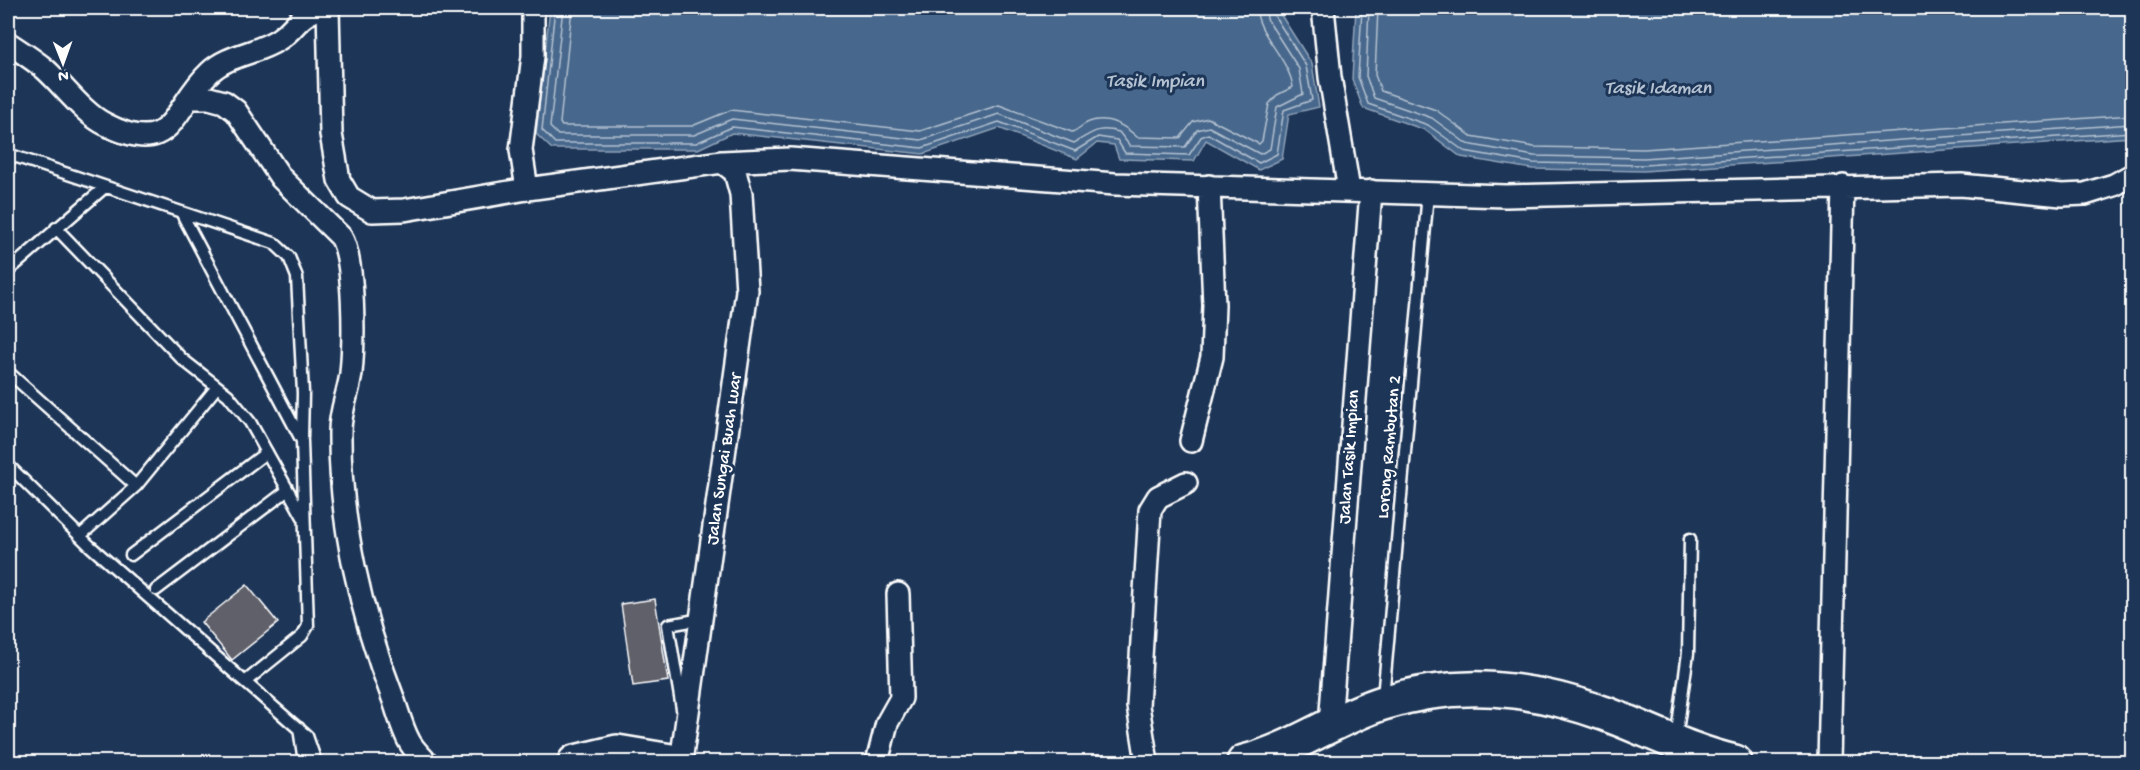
<svg xmlns="http://www.w3.org/2000/svg" width="2140" height="770" font-family="'Gochi Hand',sans-serif">
<style>
.water{fill:#47678c;stroke:#91a4ba;stroke-width:1.5}
.lines{fill:none;stroke-linecap:round;stroke-linejoin:round}
.shore{stroke:#b5c2d1;stroke-width:1.5}
.building{fill:#61616b;stroke:#fff;stroke-width:1.5}
.service-casing{stroke:#fff;stroke-width:15}
.minor-casing{stroke:#fff;stroke-width:26}
.primary-casing{stroke:#fff;stroke-width:38}
.service{stroke:#1d3557;stroke-width:10}
.minor{stroke:#1d3557;stroke-width:21}
.primary{stroke:#1d3557;stroke-width:33}
.labels{text-anchor:middle;dominant-baseline:central;stroke-width:6;stroke-linejoin:round;paint-order:stroke}
.street-label{font-size:18px;fill:#fff;stroke:#1d3557}
.water-label{font-size:20px;font-style:italic;fill:#b5c2d1;stroke:#1d3557}
</style>
<rect width="100%" height="100%" fill="#1d3557"/>
<filter id="ink" filterUnits="userSpaceOnUse"><feTurbulence type="fractalNoise" baseFrequency=".0167" numOctaves="2"/><feDisplacementMap in="SourceGraphic" scale="12" xChannelSelector="R" yChannelSelector="G"/><feConvolveMatrix kernelMatrix="1 2 1 2 8 2 1 2 1" color-interpolation-filters="sRGB"/></filter>
<g filter="url(#ink)">
<!-- water -->
<path class="water" d="M550,8h730l-1,4 33,52 7,43 -30,7 -7,45 -23,11 -53,-30 -12,21 -75,-2 -5,-14 -17,-2 -20,16 -78,-31 -76,26 -191,-21 -34,16h-146l-16,-15z
M1356,8h776v129l-488,34 -112,-2 -71,-12 -36,-27 -62,-22 -11,-29z"/>
<g class="lines">
<!-- shore -->
<path class="shore" d="M555,8l-13,122 13,13h141l36,-16 190,21 77,-26 76,29 23,-14 19,3 8,13 64,2 12,-18 7,-3 51,29 18,-9 7,-44 28,-10 -6,-34 -32,-51v-7
M563,8l-13,119 8,8h136l38,-16 189,21 78,-26 75,29c19,-10 22,-17 45,-11l11,14 55,1 12,-17 12,-3 51,27 10,-5 7,-42 26,-13 -4,-25 -32,-50 -1,-11
M572,8l-12,115 2,3h130l39,-16 189,21 79,-26 73,27c6,-2 11,-8 17,-10 19,-7 36,4 48,15l43,1 13,-16 15,-4 51,26 3,-3 7,-37 8,-9 16,-8c-4,-29 -38,-55 -36,-79
M1362,8l-4,69 10,27 60,21 36,26 69,12 111,2 488,-33
M1369,8l-3,68 8,22 58,20 35,26 67,12 110,2 488,-34
M1378,8l-3,67 6,16 55,19 35,26 63,11 110,2 488,-34"/>
</g>
<!-- building -->
<path class="building" d="M247,585l31,38 -46,37 -31,-38z
M655,599l13,82 -35,5 -12,-82z"/>
<g class="lines">
<!-- service casing -->
<g class="service-casing">
<path id="service" d="M8,154l266,89 15,14 8,20 6,116 -1,45
M181,212l121,229 6,185 -6,10 -57,46 62,54 9,26
M56,228l126,131 46,36 22,27 53,95
M8,271l97,-84
M8,372l128,114
M8,465l82,81 155,136
M80,536l56,-50 81,-99
M131,555l136,-103
M156,590l132,-100
M1383,698l45,-505
M682,709l-14,-84 34,-6
M299,728l5,34
M1676,739l12,-86 2,-114"/>
</g>
<!-- minor casing -->
<g class="minor-casing">
<path id="minor" d="M328,8l3,126 8,46 10,17 23,14 32,-1 123,-21 195,-27 68,-3 325,25 391,12 455,-11 101,10 23,-1 29,-9 18,-10
M1323,8l7,69 19,113
M8,43c12,8 25,16 37,26 18,16 39,45 60,55 70,36 66,-16 105,-52 19,-18 47,-18 69,-33 20,-13 15,-22 43,-31
M190,98h19l15,4 12,9 45,67 60,59c14,24 13,106 10,136 -2,19 -11,37 -11,58 -1,90 21,184 53,267 5,14 9,30 16,43 4,8 12,15 17,21
M527,189l-6,-39 12,-94v-48
M1191,441l21,-84 2,-52 -5,-119
M1330,724l41,-533
M681,762l66,-471 -6,-97 -6,-22 -13,-10
M877,762l10,-39 14,-25 -3,-104
M1147,762l-9,-56 12,-196 8,-13 28,-14
M1829,762l14,-576"/>
</g>
<!-- primary casing -->
<g class="primary-casing">
<path id="primary" d="M575,762l42,-10 60,10
M1244,762c49,-12 91,-44 139,-59 77,-24 148,-16 223,11 43,16 84,38 129,48"/>
</g>
<!-- service -->
<use href="#service" class="service"/>
<!-- minor -->
<use href="#minor" class="minor"/>
<!-- primary -->
<use href="#primary" class="primary"/>
</g>
</g>
<g class="labels">
<!-- street labels -->
<g class="street-label">
<text transform="translate(1390 447) rotate(-85)">Lorong Rambutan 2</text>
<text transform="translate(1350 457) rotate(-86)">Jalan Tasik Impian</text>
<text transform="translate(725 459) rotate(-82)">Jalan Sungai Buah Luar</text>
</g>
<!-- water labels -->
<g class="water-label">
<text x="1155" y="82">Tasik Impian</text>
<text x="1658" y="89">Tasik Idaman</text>
</g>
</g>
<!-- margin -->
<rect width="2140" height="770" fill="none" stroke="#1d3557" stroke-width="30"/>
<rect x="15" y="15" width="2110" height="740" fill="none" stroke="#fff" stroke-width="2" filter="url(#ink)"/>
<!-- north arrow -->
<g transform="translate(63 63) rotate(179)" stroke="#1d3557" stroke-width="4.5" paint-order="stroke">
<path d="M0-4.5L10 22L0 15L-10 22Z" fill="#ffffff"/>
<text y="-9" font-size="16" font-weight="bold" text-anchor="middle" fill="#ffffff">N</text>
</g>
</svg>
